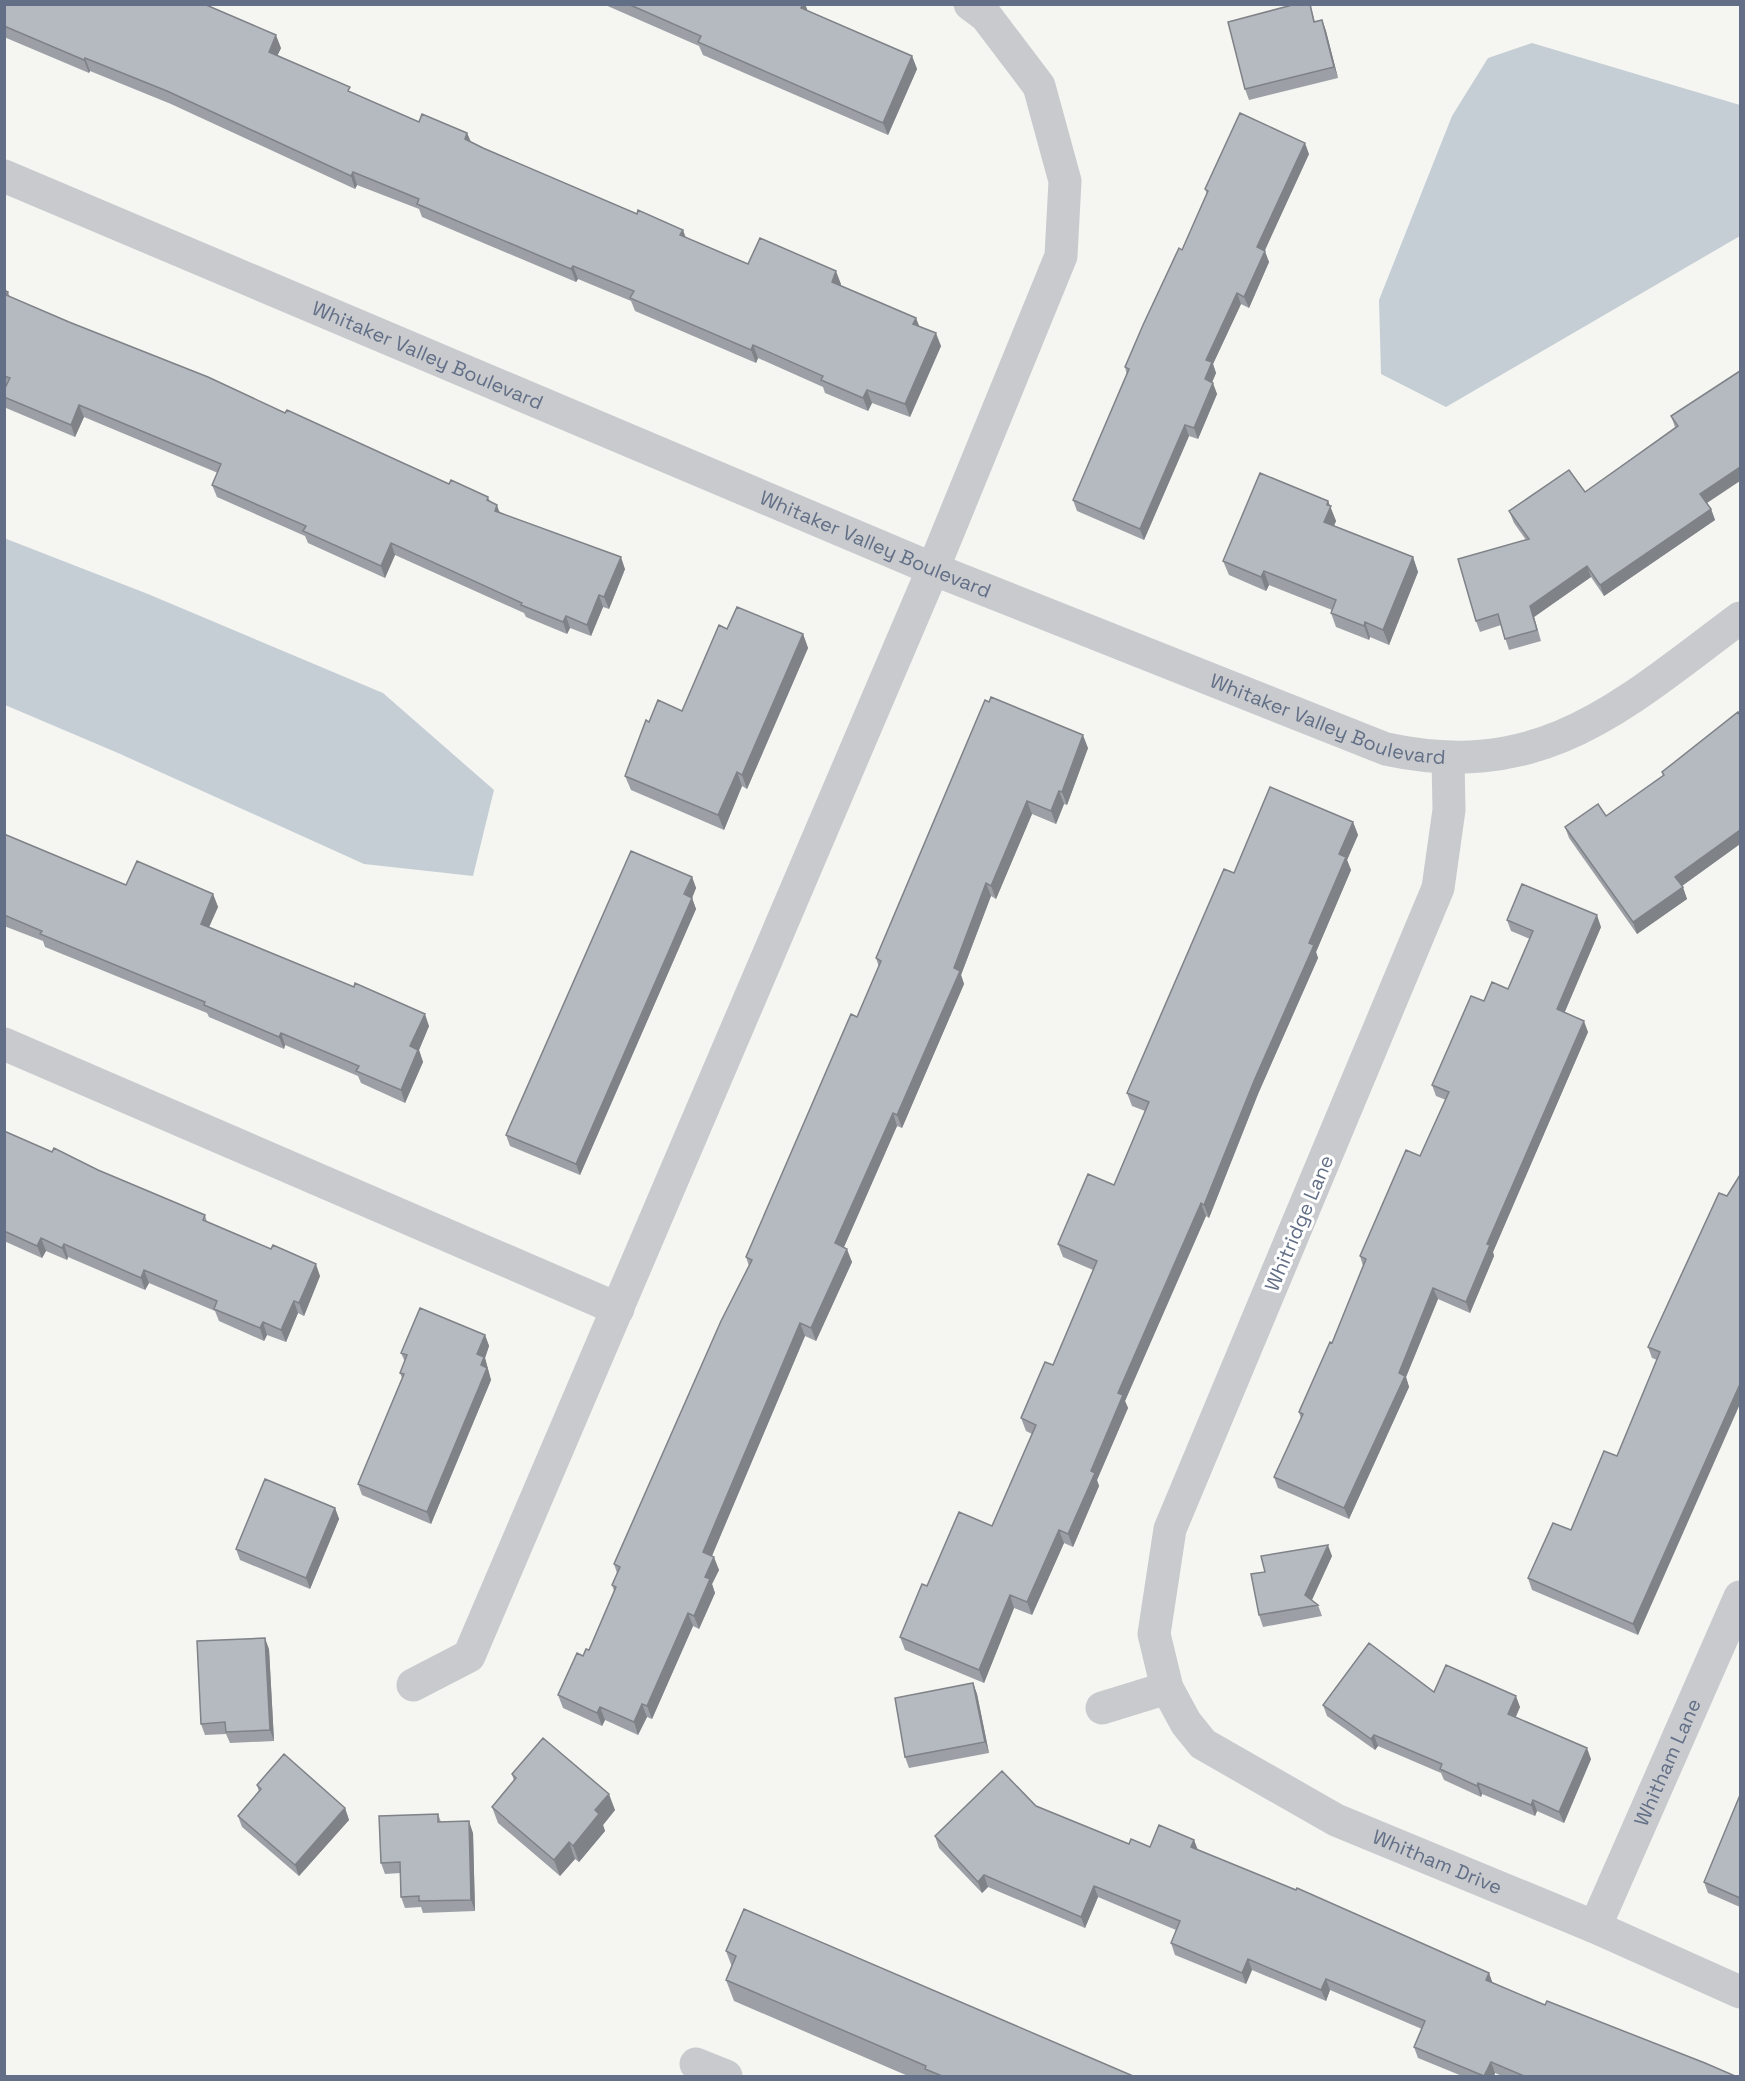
<svg xmlns="http://www.w3.org/2000/svg" width="1745" height="2081" font-family="'Space Grotesk',sans-serif">
<style>
.water{fill:#c6ced5}
.lines{fill:none;stroke-linecap:round;stroke-linejoin:round}
.street{stroke:#c8cace;stroke-width:33}
.wall{fill:#9ca0a6}
.shaded-wall{fill:#7f8287}
.building{fill:#b5bac1;stroke:#7f8287;stroke-width:1.5}
.labels{text-anchor:middle;dominant-baseline:central;stroke-width:6;stroke-linejoin:round;paint-order:stroke}
.street-label{font-size:20px;fill:#626f86;stroke:#fff}
</style>
<rect width="100%" height="100%" fill="#f5f6f2"/>
<!-- water -->
<path class="water" d="M1532,43l208,62v131l-294,171 -65,-33 -2,-74 73,-184 36,-58z
M4,538l144,56 235,99 111,97 -21,86 -109,-12 -246,-111 -113,-48z"/>
<g class="lines">
<!-- street -->
<g class="street">
<path id="s1" d="M4,176l929,393 453,180c157,34 237,-44 354,-131"/>
<path id="s2" d="M1448,758l1,52 -11,78 -268,641 -16,105 13,54 19,35 17,21 133,76 259,107 145,65"/>
<path d="M4,1044l614,265"/>
<path d="M413,1685l56,-29 464,-1087 128,-313 4,-75 -26,-95 -53,-70 -16,-12"/>
<path d="M1102,1708l65,-20"/>
<path id="s3" d="M1595,1927l145,-330"/>
<path d="M696,2064l30,12"/>
</g>
</g>
<!-- wall -->
<path class="wall" d="M4,4l277,44 -4,8 74,36 68,30 48,11 4,9 12,6 154,66 46,16 3,8 62,26 93,20 -1,2 76,32 3,8 22,20 -31,71 -38,-14 -4,8 -43,-18 -2,-6 -65,-29 -2,5 -121,-52 -4,-10 -53,-22 -2,3 -154,-65 -3,-8 -62,-24 -2,4 -184,-85 -81,-33 -1,2 -85,-36z
M603,4h202l2,6 105,46 5,13 -29,66 -185,-80 -4,-9z
M1310,4l5,18 7,-2 4,11 12,47 -89,22 -4,-11z
M1309,154l-45,97 5,11 -20,46 -8,-4 -28,60 3,9 -4,9 5,12 -19,45 -9,-3 -45,104 -67,-29 -4,-11 54,-125 -2,-8 57,-117 25,-56 -2,-5z
M4,290l4,2 2,5 275,116 164,71 39,13 2,4 10,11 125,57 -16,40 -6,-2 -12,29 -21,-8 -3,6 -41,-17 -2,-4 -129,-58 -10,23 -77,-35 -3,-7 -88,-39 -5,-12 6,-12 -134,-56 -9,20 -69,-29 -2,-5v-13l2,-4h-2z
M1740,371l-33,132 4,6 4,11 -111,76 -13,-19 -57,40 7,24 -32,9 -8,-25 -21,7 -4,-11 50,-81 -12,-17 -5,-12 76,-19 90,-65 -4,-11z
M1328,501l8,20 -2,5 79,31 5,15 -29,73 -19,-8 -1,3 -33,-13 -5,-14 1,-3 -63,-25 -3,6 -37,-16 -6,-14z
M727,629l76,5 5,14 -61,141 -5,-3 -18,44 -93,-40 -6,-14 24,-54 33,-11z
M985,700l103,48 -21,57 -3,-1 -8,20 -24,-10 -36,85 -5,-3 -30,79 3,9 -62,144 -5,-2 -53,121 8,15 -36,79 -11,-5 -93,220 7,14 -7,14 3,9 -16,36 -6,-3 -41,93 -5,-2 -9,18 -33,-15 -3,6 -39,-18 -5,-13 25,-39 6,-6 25,-59 -2,-6 5,-12 -3,-9 135,-298 -3,-9 111,-240 22,-50 -3,-9z
M1740,716v128l-58,42 5,13 -50,35 -68,-96 -4,-11 41,-11 57,-40 -1,-4z
M1353,822l5,13 -11,25 4,10 -35,82 2,6 -60,136 -49,124 -3,-2 -81,185 3,7 -31,72 2,6 -26,61 -9,-4 -32,72 -18,-7 -30,75 -79,-33 -5,-13 27,-51 65,-60 40,-92 -6,-3 -5,-13 32,-53 40,-95 -30,-13 -5,-13 56,-59 31,-74 -13,-5 -5,-13 107,-220z
M4,834l122,51 87,9 5,13 -9,20 220,99 -10,24 4,12 -18,41 -44,-20 -3,-7 -73,-31 -1,4 -75,-32 -2,-4 -162,-66 -2,-6 -39,-15z
M692,877l4,11 -4,10 4,11 -116,266 -70,-29 -4,-11z
M1507,920l94,7 -37,86 24,19 -95,220 1,4 -24,57 -32,-14 -32,78 3,10 -60,132 -71,-31 -4,-11 27,-58 -2,-7 33,-69 31,-77 -3,-10 60,-100 26,-56 -10,-4 -4,-11 52,-84 24,-12 22,-50 -19,-8z
M4,1131l48,21 46,18 107,45 2,7 113,54 -16,40 -6,-3 -12,29 -19,-7 -3,6 -45,-20 -4,-10 -66,-28 -4,7 -77,-33 -1,3 -21,-9 -4,7 -38,-17z
M1719,1193l-81,442 -106,-45 -4,-12 43,-48 46,-74 40,-96 -5,-2 -4,-11z
M485,1335l4,11 -4,12 6,22 -60,144 -69,-29 -4,-11 44,-106 -2,-5 5,-11 -4,-9z
M335,1508l4,11 -29,70 -70,-29 -4,-11z
M1332,1556l-20,44 6,5 4,11 -59,11 -4,-12 6,-43z
M269,1649l5,92 -44,2 -4,-9 -21,1 -4,-11z
M973,1683l4,11 12,59 -80,15 -4,-11z
M1434,1692l86,15 -5,11 76,41 -27,64 -27,-12 -2,5 -53,-22 -1,3 -37,-17 -3,-7 -63,-27 -3,4 -48,-34 -4,-11z
M512,1774l103,36 -12,15 2,6 -26,31 -4,-3 -15,17 -62,-53 -6,-16 22,-26z
M257,1785l88,23 4,12 -50,56 -57,-49 -4,-11 21,-24z
M1740,1795v112l-32,-14 -4,-11z
M1036,1806l93,38 21,3 44,-7 4,10 291,123 3,10 53,22 190,71h-233l-7,-3 -1,3h-32l-44,-18 -4,-11 8,-18 -92,-39 -4,11 -74,-31 -6,14 -71,-29 -4,-12 5,-13 -78,-33 -13,31 -97,-41 -6,6 -43,-45 -4,-12z
M438,1814l3,8 32,11 2,78 -52,2 -2,-6 -16,1 -4,-11v-24l-16,1 -4,-11z
M726,1951l407,125h-225l-174,-75 -8,-21 6,-13z"/>
<!-- shaded-wall -->
<path class="shaded-wall" d="M803,4h2l4,10 -8,-6z
M1322,20l4,11 12,47 -4,-11z
M276,35l5,13 -8,17 -4,-13z
M912,56l5,13 -29,66 -5,-12z
M85,58l5,13 -1,2 -5,-13z
M467,133l5,12 -7,-6z
M1305,143l4,11 -48,105 -4,-12z
M353,172l4,13 -2,4 -4,-13z
M683,230l4,13 -7,-8z
M1265,251l4,11 -20,46 -5,-11z
M573,266l5,13 -2,3 -5,-13z
M836,271l5,13 -5,11 -4,-13z
M1237,293l4,11 -28,60 3,9 -7,17 -4,-11 1,-19z
M916,318l5,13 -8,-7z
M936,333l5,13 -31,71 -5,-13z
M753,345l5,13 -2,5 -5,-13z
M1213,383l4,11 -19,45 -4,-11z
M867,390l5,13 -4,8 -5,-13z
M79,405l5,12 -9,20 -4,-12z
M1185,425l4,11 -45,104 -4,-11z
M1740,467v14l-36,24 -4,-11z
M1328,501l8,20 -7,15 -5,-14 3,-17z
M497,505l4,12 -6,-6z
M1711,509l4,11 -111,76 -4,-11z
M391,543l4,12 -10,23 -4,-12z
M621,557l4,12 -16,40 -5,-12z
M1413,557l5,15 -29,73 -6,-15z
M1587,566l4,11 -57,40 7,24 -11,-35z
M1264,571l5,14 -3,6 -5,-14z
M599,595l4,12 -12,29 -4,-11z
M566,616l4,12 -3,6 -4,-12z
M1365,622l5,15 -1,3 -5,-14z
M803,634l5,14 -61,141 -5,-14z
M1083,735l5,13 -21,57 -5,-13z
M737,772l5,14 -18,44 -6,-15z
M1059,791l5,13 -8,20 -5,-13z
M1027,801l5,13 -36,85 -5,-13z
M1353,822l5,13 -11,25 4,10 -35,82 2,6 -60,136 -49,124 -5,-13 105,-262 30,-89z
M1740,830v14l-61,44 -4,-11z
M692,877l4,11 -4,10 4,11 -116,266 -4,-11z
M986,883l5,13 -30,79 3,9 -62,144 -5,-13 57,-147z
M1683,887l4,12 -50,35 -4,-12z
M213,894l5,13 -13,29 -4,-12z
M1597,915l4,12 -40,94 -4,-12z
M425,1014l4,12 -10,24 4,12 -18,41 -4,-13 9,-44z
M1584,1021l4,11 -95,220 1,4 -24,57 -4,-11 21,-58z
M281,1033l4,12 -1,4 -5,-12z
M893,1113l4,13 -57,130 -5,-13z
M1201,1203l5,13 -81,185 3,7 -31,72 2,6 -26,61 -5,-13 50,-141z
M41,1238l5,13 -4,7 -5,-12z
M64,1244l4,13 -1,3 -5,-12z
M847,1249l5,13 -36,79 -5,-13z
M316,1264l4,12 -16,40 -5,-13z
M144,1270l5,13 -4,7 -4,-12z
M1433,1288l5,11 -32,78 3,10 -60,132 -5,-11z
M294,1301l4,12 -12,29 -5,-12z
M263,1322l4,13 -3,6 -4,-13z
M800,1323l5,13 -97,229 -5,-13z
M485,1335l4,11 -4,12 6,22 -60,144 -4,-12 50,-158z
M1740,1384v20l-102,231 -5,-11z
M335,1508l4,11 -29,70 -4,-11z
M1059,1530l5,13 -32,72 -5,-13z
M1328,1545l4,11 -23,50 -4,-11z
M714,1557l5,13 -7,14 3,9 -16,36 -5,-13 11,-39z
M1010,1595l4,13 -30,75 -5,-13z
M688,1613l5,13 -41,93 -5,-13z
M265,1638l4,11 5,92 -4,-11z
M973,1683l4,11 12,59 -4,-11z
M1516,1696l4,11 -8,19 -4,-12z
M642,1704l5,13 -9,18 -4,-13z
M600,1707l5,13 -3,6 -5,-13z
M1374,1735l4,11 -3,4 -4,-11z
M1587,1748l4,11 -27,64 -5,-11z
M1478,1783l4,11 -1,3 -4,-11z
M609,1794l6,16 -12,15 2,6 -26,31 -6,-16 22,-36z
M1533,1800l4,11 -2,5 -4,-11z
M345,1808l4,12 -50,56 -4,-11z
M469,1821l4,12 2,78 -4,-11z
M1194,1840l4,11 -7,-4z
M569,1842l6,17 -15,17 -6,-16z
M984,1875l4,12 -6,6 -4,-11z
M1094,1886l4,11 -13,31 -4,-11z
M1248,1959l4,11 -6,14 -4,-11z
M1489,1973l4,11 -7,-4z
M1326,1979l4,11 -4,11 -5,-11z
M1491,2062l4,11 -1,3h-9z"/>
<!-- building -->
<path class="building" d="M4,4h200l72,31 -7,17 81,35 -2,4 71,31 3,-8 45,19 -2,6 18,9 154,66 1,-4 45,20 -3,5 68,29 12,-26 76,33 -4,11 84,36 -3,6 23,9 -31,71 -38,-14 -4,8 -42,-18 2,-4 -70,-31 -2,5 -121,-52 4,-7 -61,-25 -2,3 -154,-65 2,-5 -66,-27 -2,4 -184,-85 -82,-33 -1,2 -80,-34z
M628,4h175l-2,4 111,48 -29,67 -185,-81 3,-6z
M1296,4h14l4,18 8,-2 12,47 -89,22 -17,-67z
M1240,113l65,30 -48,104 8,4 -21,46 -7,-4 -31,67 6,2 -7,17 8,4 -19,45 -9,-3 -45,104 -67,-29 56,-131 -4,-2 18,-42 36,-77 3,2 26,-59 -3,-2z
M4,290l4,2 -2,3 63,27 139,55 77,36 2,-3 162,74 2,-4 37,17 -1,3 10,5 -2,6 126,46 -17,40 -5,-2 -12,30 -21,-9 -3,6 -42,-17 1,-2 -131,-60 -10,23 -78,-35 3,-5 -94,-41 9,-21 -142,-59 -8,20 -67,-28v-7l6,-12 -6,-2z
M1740,371v96l-40,27 11,15 -111,76 -13,-19 -57,40 7,24 -32,9 -7,-25 -22,7 -18,-62 71,-20 -20,-28 60,-41 16,22 93,-66 -7,-10z
M1260,473l68,28 -1,4 4,1 -7,16 89,35 -30,73 -18,-8 -1,4 -33,-13 5,-13 -72,-29 -3,6 -38,-16z
M737,607l66,27 -61,141 -5,-3 -19,43 -93,-39 21,-56 3,2 9,-22 24,11 37,-86 8,4z
M991,697l92,38 -21,57 -3,-1 -8,20 -24,-10 -36,85 -5,-3 -32,85 6,3 -63,144 -4,-2 -58,130 12,6 -36,79 -11,-5 -97,229 11,5 -9,20 5,2 -16,37 -6,-3 -41,93 -5,-2 -8,18 -34,-15 -3,6 -39,-18 19,-42 6,3 3,-7 3,1 27,-63 -4,-2 8,-18 -6,-3 107,-243 31,-61 -6,-3 105,-243 6,3 24,-56 -5,-3 109,-258 4,2z
M1738,712l2,4v114l-65,47 8,10 -50,35 -68,-95 33,-23 8,12 58,-41 -2,-3z
M1270,787l83,35 -14,32 7,3 -37,86 5,2 -60,136 -50,124 -3,-2 -83,190 5,2 -32,76 4,2 -27,61 -9,-4 -32,72 -17,-7 -31,75 -79,-33 22,-53 5,2 32,-74 33,14 44,-101 -15,-7 24,-56 8,3 44,-104 -39,-17 30,-70 26,11 35,-83 -22,-9 97,-224 10,4z
M4,834l122,51 11,-24 76,33 -12,30 153,63 1,-4 70,31 -15,32 8,4 -17,40 -45,-19 3,-5 -78,-33 -2,4 -75,-32 1,-3 -165,-68 2,-3 -38,-16z
M631,851l61,26 -8,17 8,4 -116,266 -70,-29z
M1522,884l75,31 -40,94 27,12 -97,223 3,1 -24,57 -33,-14 -34,85 6,3 -61,132 -70,-31 29,-63 -4,-2 31,-70 2,1 34,-84 -6,-3 46,-106 14,6 29,-64 -17,-7 39,-89 13,5 8,-19 16,7 25,-58 -26,-11z
M4,1131l48,21 2,-4 44,22 107,45 -2,5 68,29 2,-4 43,19 -17,39 -5,-2 -13,29 -18,-8 -3,6 -46,-19 3,-8 -73,-31 -3,8 -77,-34 -2,4 -21,-10 -4,8 -33,-15z
M1740,1175v209l-107,240 -105,-46 25,-55 18,7 33,-79 13,5 43,-104 -12,-5 71,-154 8,3z
M420,1308l65,27 -8,19 7,3 -3,8 6,3 -60,144 -69,-28 46,-110 -4,-1 7,-18 -6,-2z
M265,1479l70,29 -29,70 -70,-29z
M1328,1545l-23,50 13,10 -59,10 -8,-41 14,-2 -4,-16z
M265,1638l5,92 -44,2 -1,-10 -24,2 -4,-83z
M1369,1643l65,49 12,-27 70,31 -8,18 79,34 -28,64 -26,-12 -2,5 -53,-22 -1,3 -37,-17 2,-5 -68,-29 -3,4 -48,-34z
M973,1683l12,59 -80,15 -10,-59z
M543,1738l66,56 -14,16 4,4 -26,32 -4,-4 -15,18 -62,-53 24,-29 -4,-4z
M284,1754l61,54 -50,57 -57,-49 23,-27 -4,-4z
M1002,1771l34,35 93,38 2,-5 19,8 9,-22 35,15 -3,7 105,43 1,-2 192,85 -3,7 59,25 2,-4 158,62 30,13h-211l-33,-14 -7,14 -70,-29 11,-26 -99,-42 -5,11 -73,-31 -6,14 -71,-30 9,-22 -86,-35 -13,31 -97,-42 -6,7 -43,-46z
M1740,1795v103l-36,-16z
M438,1814v8l31,-1 2,79 -52,1v-5l-18,1 -1,-35 -19,1 -2,-47z
M744,1909l389,167h-191l-17,-7 1,-3 -200,-86 10,-24 -10,-5z"/>
<g class="labels">
<!-- street labels -->
<g class="street-label">
<text stroke="none"><textPath href="#s1" startOffset="460">Whitaker Valley Boulevard</textPath></text>
<text stroke="none"><textPath href="#s1" startOffset="946">Whitaker Valley Boulevard</textPath></text>
<text stroke="none"><textPath href="#s1" startOffset="1432">Whitaker Valley Boulevard</textPath></text>
<text transform="translate(1299 1223) rotate(-67)">Whitridge Lane</text>
<text stroke="none"><textPath href="#s3" startOffset="180">Whitham Lane</textPath></text>
<text stroke="none"><textPath href="#s2" startOffset="1317">Whitham Drive</textPath></text>
</g>
</g>
<!-- border -->
<rect width="1745" height="2081" fill="none" stroke="#626f86" stroke-width="12"/>
</svg>
